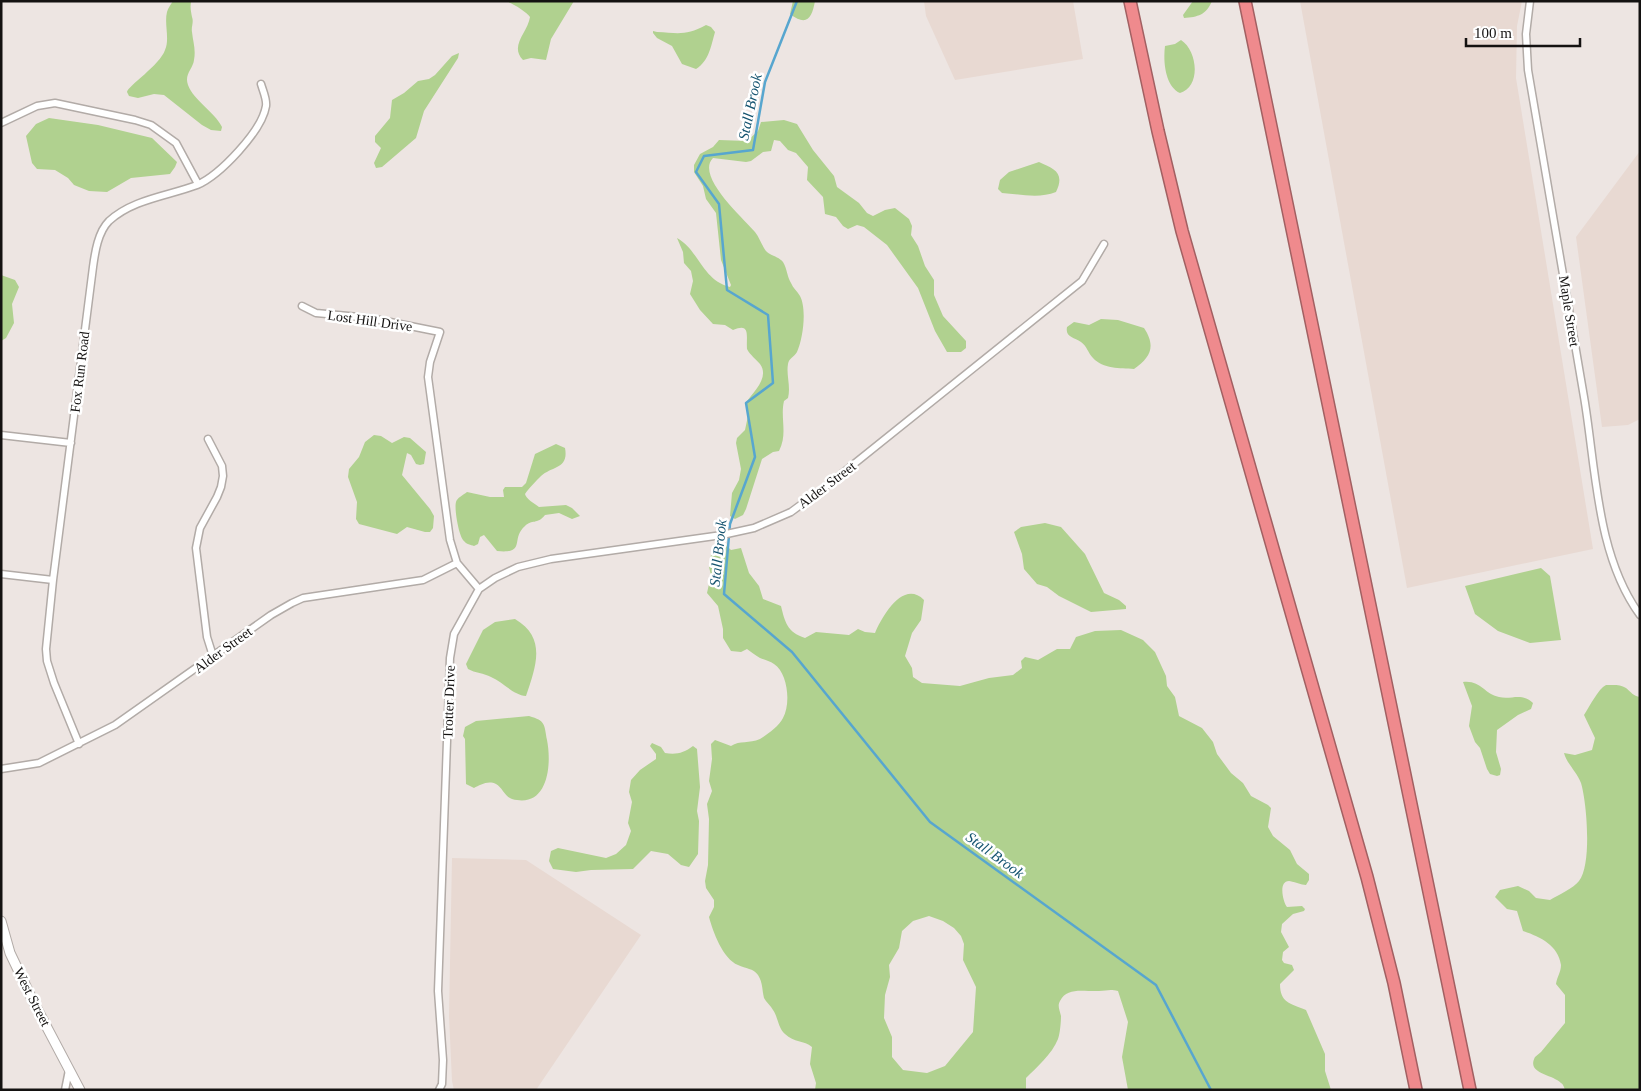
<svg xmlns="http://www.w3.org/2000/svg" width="1641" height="1091" font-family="'Times New Roman',serif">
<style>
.built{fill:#e8d9d2}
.green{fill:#b0d18f;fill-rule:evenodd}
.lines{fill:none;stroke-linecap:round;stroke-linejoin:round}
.stream{stroke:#57a6cf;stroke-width:2.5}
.street-casing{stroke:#b2aba7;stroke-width:9}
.secondary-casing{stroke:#b2aba7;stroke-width:11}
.highway-casing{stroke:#a26062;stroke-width:14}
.street{stroke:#fff;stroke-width:6}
.secondary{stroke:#fff;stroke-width:9}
.highway{stroke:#ef8a8d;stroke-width:11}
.labels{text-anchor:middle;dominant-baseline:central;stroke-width:5;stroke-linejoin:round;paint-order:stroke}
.street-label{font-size:14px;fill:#141211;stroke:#fff}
.water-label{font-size:15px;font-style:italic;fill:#155470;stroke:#fff}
</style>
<rect width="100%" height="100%" fill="#ede5e2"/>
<!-- built -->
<path class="built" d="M924,1h149l10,58 -128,21 -29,-64z
M1300,1h222l-5,25 -1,52 77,471 -186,39z
M1640,151v268l-12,6 -26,2 -26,-190z
M452,858l74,2 115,75 -105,155h-82l-2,-9 -3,-65z"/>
<!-- green -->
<path class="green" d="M173,1l18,1c-1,6 0,9 1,15 2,5 -1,10 0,15 1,10 4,17 2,28 -1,9 -10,14 -6,25 6,16 26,26 34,42l-1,4 -10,-1 -9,-5 -38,-30 -10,-1 -16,4 -9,-2 -2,-4c1,-6 33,-27 38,-42 5,-11 -1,-26 2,-38 1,-4 4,-8 6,-11z
M505,1h69l-23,38 -5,21 -15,-2 -8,2c-14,-14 5,-28 7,-43 -3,-5 -19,-15 -25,-16z
M793,1h22c-3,17 -8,26 -25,13z
M1193,1h19c-6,14 -14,16 -28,17l-1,-3z
M706,25l5,2 4,5c-4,14 -6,29 -19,37l-14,-5 -10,-18 -15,-8 -4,-5v-2l4,1c21,1 29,4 49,-7z
M1181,40c17,11 20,47 -1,53 -15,-7 -17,-32 -15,-47l10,-2z
M459,53l-1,5 -34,53 -8,27 -34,29 -6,1 -2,-5 7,-15 -6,-6v-6l15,-18 2,-18 12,-7 14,-12 11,-2 6,-4 17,-19z
M49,118l49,7 54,13 25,24 -2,5 -5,7 -39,4 -24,14 -18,-1 -15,-6 -6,-7 -13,-8 -18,-1 -5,-6 -6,-27 10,-12z
M784,120l13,4 16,26 21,26 3,11 22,16 8,10 6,3 12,-6 10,-2 14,11 3,7 -1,9 7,11 7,20 9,14v15l9,21 23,25v7l-5,4h-14l-12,-21 -17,-43 -31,-43 -23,-18 -7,-2 -9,4 -5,-3 -7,-9 -11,-3 -2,-17 -16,-17 1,-13 -12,-14 -8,-3 -8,-9 -6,-1 -3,11 -8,1 -12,9 -5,1 -33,-4c-18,18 31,61 42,74 5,6 7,15 12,20 5,4 12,5 16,10 4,6 4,15 8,21 2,5 6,8 9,13 7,13 3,43 -3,56 -3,5 -8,6 -9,12 -2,11 3,22 0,34l-4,3c-4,17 4,33 -5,50l-6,1 -11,7 -16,50 -3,6 -8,4 -5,-3 2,-23 7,-13 2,-11 -5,-26 1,-5 8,-8 3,-14 -2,-13c7,-11 24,-25 14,-39 -4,-5 -10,-9 -13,-15 -1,-13 4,-27 -14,-19l-8,-5 -12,-1 -13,-14 -10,-16 3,-13 -2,-10 -7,-8 -1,-11 -6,-14c22,12 25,42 53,49l1,-2 -10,-25 -5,-47 -10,-14 -3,-13 -9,-14v-7l6,-11 13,-7 6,-7 28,1 11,-10 3,-9z
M1039,162c16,7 26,11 17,30 -17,7 -37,2 -54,1l-4,-4 2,-9 9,-8z
M1,275l14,5 4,7 -7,17 2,19 -8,15 -5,3z
M1101,319l17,1 26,8c12,18 7,29 -10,41 -14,-1 -31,0 -41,-11 -5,-5 -6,-12 -12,-16 -7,-5 -16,-5 -14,-15l7,-5 15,3z
M374,435l7,1 11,7 12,-6 6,1 16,14 -2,12 -4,1 -4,-1 -5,-9 -4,-2 -5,22 28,34 4,7 -1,12 -3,4h-5l-18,-5 -10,7 -38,-10 -3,-5 1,-17 -9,-25 1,-8 10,-12 6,-15z
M556,444l9,4c4,21 -13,18 -24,28 -4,4 -13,13 -16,18 1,5 9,9 14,13l27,-2 6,3 8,8 -8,3 -13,-6 -14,2c-8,10 -13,4 -20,11 -15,13 2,28 -28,25l-13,-16 -4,2 -2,7 -4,2c-3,-1 -8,-2 -10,-5 -5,-4 -10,-32 -8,-39 1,-4 7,-7 11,-10l23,5h14l-1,-7 2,-3h17l4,-4 9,-29z
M1045,523l16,4 24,27 19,39 15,7 7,6v3l-35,3 -32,-16 -12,-9 -10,-3 -13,-15 -2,-15 -8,-22 7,-5z
M724,543l7,7 10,-2 8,25 10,13 4,13 18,7c4,16 6,26 24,32l11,-6 33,3 9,-6 7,3 10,1c7,-16 28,-54 49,-33l-3,20 -9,13 -7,23 7,12 1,9 9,6 38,3 29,-8 24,-3 9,-7 -1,-7 4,-4 13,3 19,-11h13l6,-12 19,-6 26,-1 22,10 12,12 11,24 1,10 8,11 4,19 23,12 11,14 4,12 14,19 12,10 8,13 17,9 3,3 -3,19 5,9 17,14 7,14 12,10v6l-3,5c-4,0 -14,-4 -17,-4 -11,0 -6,21 -2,26l15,-1 3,3 -1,2 -11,3 -11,10 -1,8 8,15 -6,5 -1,8 2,3 8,2 2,5 -14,14c0,19 10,19 26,26l19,44v17l6,19h-203l-6,-33 6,-35 -10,-31c-9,-2 -11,0 -19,0 -13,1 -32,-5 -39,10 -3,5 0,10 1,15 0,6 -1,17 -3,23 -6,15 -21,28 -32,39v12h-211l1,-7 -6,-19 2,-17c-8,-7 -18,-4 -27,-13 -7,-6 -7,-17 -12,-24 -2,-4 -7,-8 -9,-12 -2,-8 -1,-15 -6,-23 -5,-7 -12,-6 -20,-10 -15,-6 -25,-33 -29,-48l5,-10v-7l-8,-12 -1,-7 3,-16 1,-46 -2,-15 5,-13 -3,-10 3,-22 -1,-15 4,-4 16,6c9,-6 18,-2 29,-7 8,-5 19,-13 23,-21 8,-14 5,-45 -9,-54 -4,-3 -10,-4 -14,-6 -5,-3 -9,-6 -13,-9l-6,3 -10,-1 -8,-13v-9l-5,-23 -11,-13 4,-18 -2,-8 2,-12 7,-10zM929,916l14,5 11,7 7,8 3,8 -1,16 13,27 -3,45 -28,34 -18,7 -24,-3 -11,-13v-20l-8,-19 1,-23 5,-18 -1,-12 10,-17 3,-17 11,-10z
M1541,568l9,8 11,64 -31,3 -32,-12 -23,-17 -10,-28z
M515,619c32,19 21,47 11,77 -13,-1 -23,-14 -35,-19 -7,-4 -16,-4 -23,-8l-2,-5 17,-34 12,-8z
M1463,682c18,-2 21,12 36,15 13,3 22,-5 34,6l-2,6 -13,6 -21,15 -1,22 5,17 -1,6 -3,1 -7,-2 -3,-5 -7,-21 -5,-6 -6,-16 3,-20z
M1606,685c7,0 14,-1 20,3 5,4 7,8 14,9v393h-75c-1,-3 -2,-6 -4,-7 -9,-9 -35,-9 -26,-26l6,-5 24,-29v-28l-9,-11c1,-7 5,-12 5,-19 -3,-20 -21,-28 -38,-34l-6,-20 -10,-2 -12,-12 5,-7 18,-4 11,5 7,7 14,2c8,-5 24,-12 29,-19 13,-16 8,-78 2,-98 -4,-11 -14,-19 -17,-30l11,2 17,-5 3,-12 -11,-23c6,-9 14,-26 22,-30z
M529,716c17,5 15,8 18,24 5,25 1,69 -35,59 -7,-2 -10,-12 -16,-15 -8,-4 -16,1 -22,4l-8,-4 -1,-45 -2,-3 2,-9 11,-6z
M652,743l9,4 4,6c11,2 19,0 28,-7l4,3 3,38 -3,24 2,10 -1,33 -9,13 -8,-2 -13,-11 -17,-3 -18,18 -42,1 -15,2 -23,-3 -4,-8 2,-10 7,-3 48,10 10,-4 10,-9 5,-14 -3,-8 4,-21 -3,-10 2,-12 9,-10 16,-11v-5l-6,-8z"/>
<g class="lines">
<!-- stream -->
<path class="stream" d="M797,1l-32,81 -12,68 -49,6 -8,16 23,32 8,86 41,25 5,68 -27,20 9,54 -25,67 -6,70 68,58 138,170 226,163 55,105"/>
<!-- street casing -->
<g class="street-casing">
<path id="street" d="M1530,1l-4,33 2,36c19,109 37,218 56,327 12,70 12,158 56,218
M1,123l36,-17 18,-3 80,17 16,5 25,18 22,41
M302,306l14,7 54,5 70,14 -10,30 -2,15 22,163 7,23 22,26 -25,45 -4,24 -12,333 5,69 -1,24 -3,6
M1,435l70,8
M208,439l14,27 1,10 -2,11 -4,10 -17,31 -4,20 11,89 6,19
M1,574l52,6
M479,589l16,-11 23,-11 33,-8 171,-24 32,-7 37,-16 38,-28 253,-203 22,-37
M79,744l-25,-61 -7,-22 -1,-12 7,-69 40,-313c2,-15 5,-35 16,-46 24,-22 59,-25 88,-36 23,-10 65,-54 69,-79 1,-7 -3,-15 -5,-22
M1,769l38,-6 76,-38 156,-110 21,-12 11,-5 120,-18 34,-17
M65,1090l4,-20"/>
</g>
<!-- secondary casing -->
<g class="secondary-casing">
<path id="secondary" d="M1,921l9,32 23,48 47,89"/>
</g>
<!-- highway casing -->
<g class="highway-casing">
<path id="highway" d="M1130,1l28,130 24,100 185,646 27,106 22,107
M1245,1l225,1089"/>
</g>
<!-- street -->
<use href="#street" class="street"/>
<!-- secondary -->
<use href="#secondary" class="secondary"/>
<!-- highway -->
<use href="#highway" class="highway"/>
</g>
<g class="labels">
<!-- street labels -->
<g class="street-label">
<text transform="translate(1569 311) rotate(81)">Maple Street</text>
<text transform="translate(370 321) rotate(8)">Lost Hill Drive</text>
<text transform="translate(80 372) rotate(-83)">Fox Run Road</text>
<text transform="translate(827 485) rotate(-37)">Alder Street</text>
<text transform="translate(223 650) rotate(-36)">Alder Street</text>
<text transform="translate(449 702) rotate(-88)">Trotter Drive</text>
<text transform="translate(32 997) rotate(63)">West Street</text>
</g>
<!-- water labels -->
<g class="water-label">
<text transform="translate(750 107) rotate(-78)">Stall Brook</text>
<text transform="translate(718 553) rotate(-84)">Stall Brook</text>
<text transform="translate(995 855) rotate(36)">Stall Brook</text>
</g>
</g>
<!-- border -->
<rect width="1641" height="1091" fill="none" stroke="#141211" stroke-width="5"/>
<!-- scale -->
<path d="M1466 38v8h114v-8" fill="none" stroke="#141211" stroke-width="2.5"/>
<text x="1474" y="38" font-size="15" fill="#141211" stroke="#ffffff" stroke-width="4" paint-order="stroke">100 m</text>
</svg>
